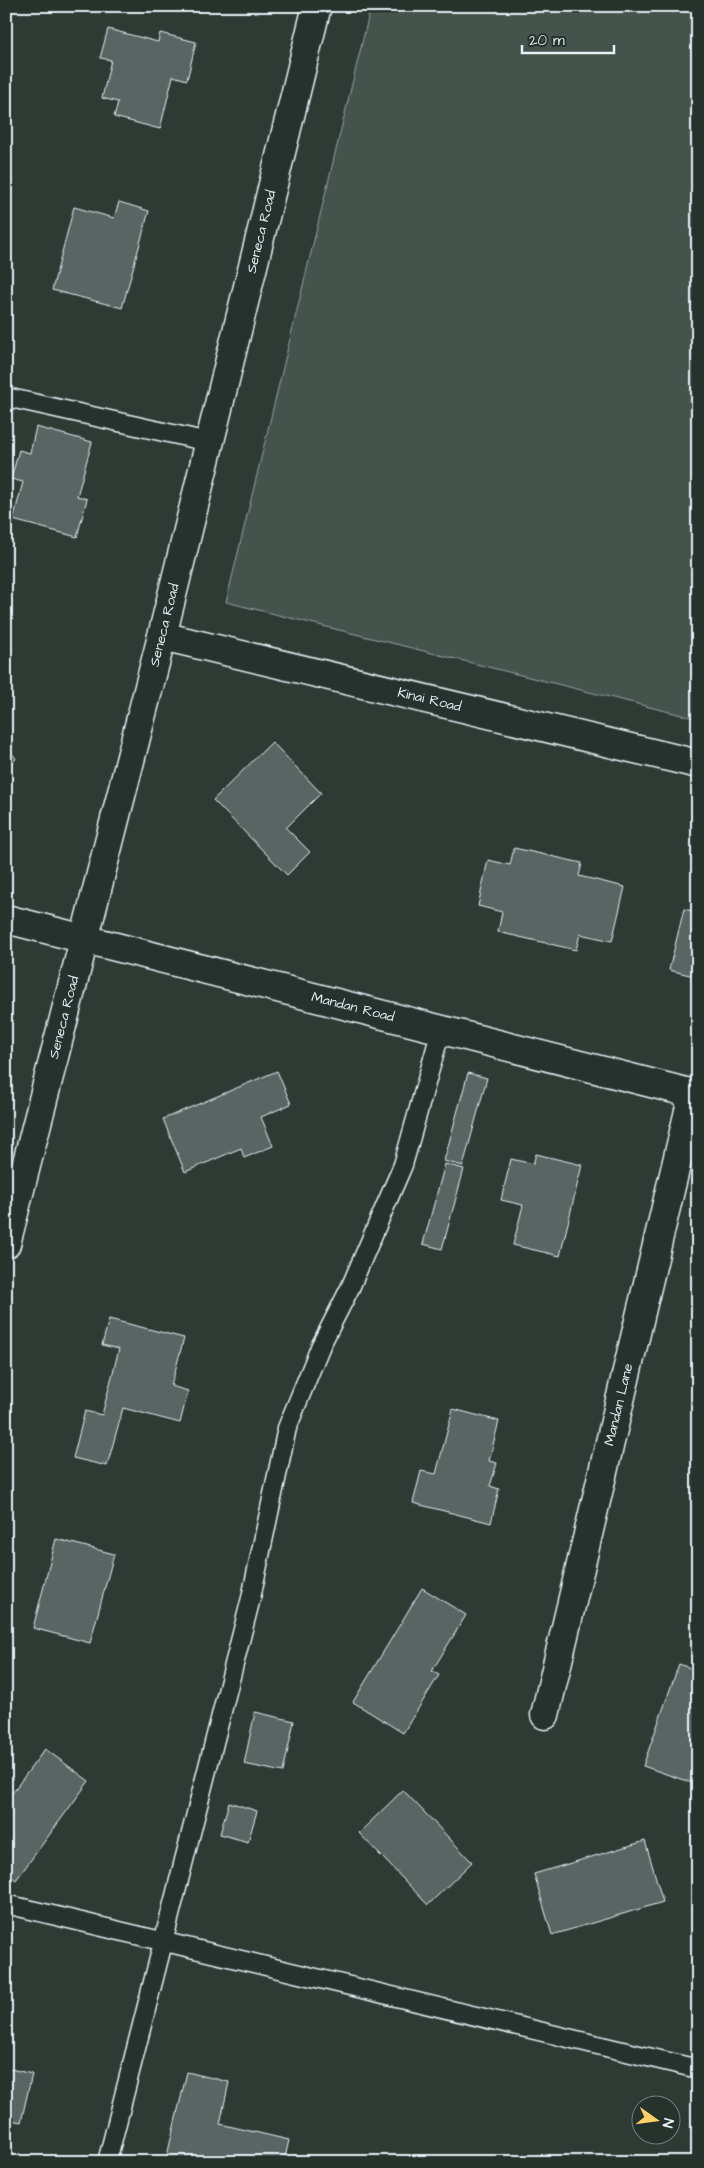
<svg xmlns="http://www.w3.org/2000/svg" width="704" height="2168" font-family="'Architects Daughter',sans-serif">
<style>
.green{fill:#45524e;stroke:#96a2a3}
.building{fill:#596563;stroke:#e8f1f8}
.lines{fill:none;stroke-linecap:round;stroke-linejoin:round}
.lane-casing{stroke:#e8f1f8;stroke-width:21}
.street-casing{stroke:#e8f1f8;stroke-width:31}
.secondary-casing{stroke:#e8f1f8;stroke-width:31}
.lane{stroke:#26332d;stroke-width:18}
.street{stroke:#26332d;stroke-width:28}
.secondary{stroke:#26332d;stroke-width:28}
.labels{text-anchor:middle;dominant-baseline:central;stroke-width:4;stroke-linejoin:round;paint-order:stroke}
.street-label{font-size:14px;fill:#e8f1f8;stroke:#26332d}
</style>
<rect width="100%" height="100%" fill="#2e3b35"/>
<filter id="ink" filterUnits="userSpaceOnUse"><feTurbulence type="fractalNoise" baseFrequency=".02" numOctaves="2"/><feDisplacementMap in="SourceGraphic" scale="10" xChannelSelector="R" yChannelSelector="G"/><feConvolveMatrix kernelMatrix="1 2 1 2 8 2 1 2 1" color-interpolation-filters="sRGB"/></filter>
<g filter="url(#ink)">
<!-- green -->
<path class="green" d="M371,6h327v713l-472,-117z"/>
<!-- building -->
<path class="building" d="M108,29l50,13 2,-9 36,9 -9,38 -14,-4 -13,53 -46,-12 4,-15 -16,-4 9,-38 -11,-2z
M119,202l30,9 -27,97 -70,-18 22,-83 40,11z
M36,427l56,15 -15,54 10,3 -10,38 -64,-17 10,-38 -12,-3 8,-29 11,3z
M272,742l49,51 -35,35 24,24 -23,23 -74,-75z
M6,743l10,16 -10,7z
M514,848l68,15 -3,13 46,11 -13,54 -32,-7 -4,16 -78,-18 4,-20 -24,-6 10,-46 22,5z
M684,909l14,3v65l-29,-7z
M277,1071l14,33 -30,13 12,29 -29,12 -3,-10 -56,24 -22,-53z
M468,1073l19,5 -24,88 -19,-5z
M536,1154l46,11 -22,91 -47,-11 10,-40 -22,-5 10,-41 22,5z
M445,1164l19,5 -22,80 -19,-5z
M109,1319l75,19 -13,48 17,5 -8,32 -57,-15 -16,58 -34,-8 12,-47 17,4 17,-66 -17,-4z
M453,1409l46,12 -10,40 8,2 -7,23 9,3 -8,34 -78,-20 8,-32 15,3z
M56,1539l58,15 -24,89 -57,-15z
M422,1588l44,27 -34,56 7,4 -36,58 -50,-31z
M679,1664l19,7v114l-55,-19z
M255,1712l39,9 -11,51 -39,-8z
M45,1749l44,32 -73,99 -10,-8v-71z
M403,1790l69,72 -44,43 -69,-72z
M229,1802l28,9 -9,31 -28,-8z
M645,1841l18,61 -111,33 -18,-61z
M6,2068l26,6 -11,48 -15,-3z
M187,2072l42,10 -9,42 69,16 -5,22h-110l-8,-2z"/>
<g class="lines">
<!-- lane casing -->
<g class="lane-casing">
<path id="lane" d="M6,397l203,45
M6,1904l692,165
M107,2162l144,-564 36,-170 34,-83 29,-57 53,-123 38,-135"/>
</g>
<!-- street casing -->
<g class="street-casing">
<g id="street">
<path id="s1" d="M162,636l536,128"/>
<path id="s2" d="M6,919l692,176"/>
<path id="s3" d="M545,1715l148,-621"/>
</g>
</g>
<!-- secondary casing -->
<g class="secondary-casing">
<g id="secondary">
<path id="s4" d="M6,1244l156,-608 155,-630"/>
</g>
</g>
<!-- lane -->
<use href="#lane" class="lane"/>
<!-- street -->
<use href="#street" class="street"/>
<!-- secondary -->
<use href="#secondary" class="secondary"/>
</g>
</g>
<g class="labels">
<!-- street labels -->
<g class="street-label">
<text stroke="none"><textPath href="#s4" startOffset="1044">Seneca Road</textPath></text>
<text stroke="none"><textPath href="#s4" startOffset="639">Seneca Road</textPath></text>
<text stroke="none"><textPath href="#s1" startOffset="275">Kinai Road</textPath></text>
<text stroke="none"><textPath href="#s2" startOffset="358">Mandan Road</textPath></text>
<text stroke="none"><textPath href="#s4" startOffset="234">Seneca Road</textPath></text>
<text stroke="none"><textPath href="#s3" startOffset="319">Mandan Lane</textPath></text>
</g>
</g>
<!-- margin -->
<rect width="704" height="2168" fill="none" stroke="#26332d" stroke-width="25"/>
<rect x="12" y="12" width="679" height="2143" fill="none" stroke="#e8f1f8" stroke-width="2" filter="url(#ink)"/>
<!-- north arrow -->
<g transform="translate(656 2120) rotate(104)"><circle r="24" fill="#26332d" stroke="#747f7e"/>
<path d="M0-4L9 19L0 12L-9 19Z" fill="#ffd166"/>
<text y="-8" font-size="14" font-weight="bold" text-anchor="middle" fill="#e8f1f8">N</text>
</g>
<!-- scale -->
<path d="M522 45v8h92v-8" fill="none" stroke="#e8f1f8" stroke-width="2.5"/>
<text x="529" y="45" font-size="15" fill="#e8f1f8" stroke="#26332d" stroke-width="4" paint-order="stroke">20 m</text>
</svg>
